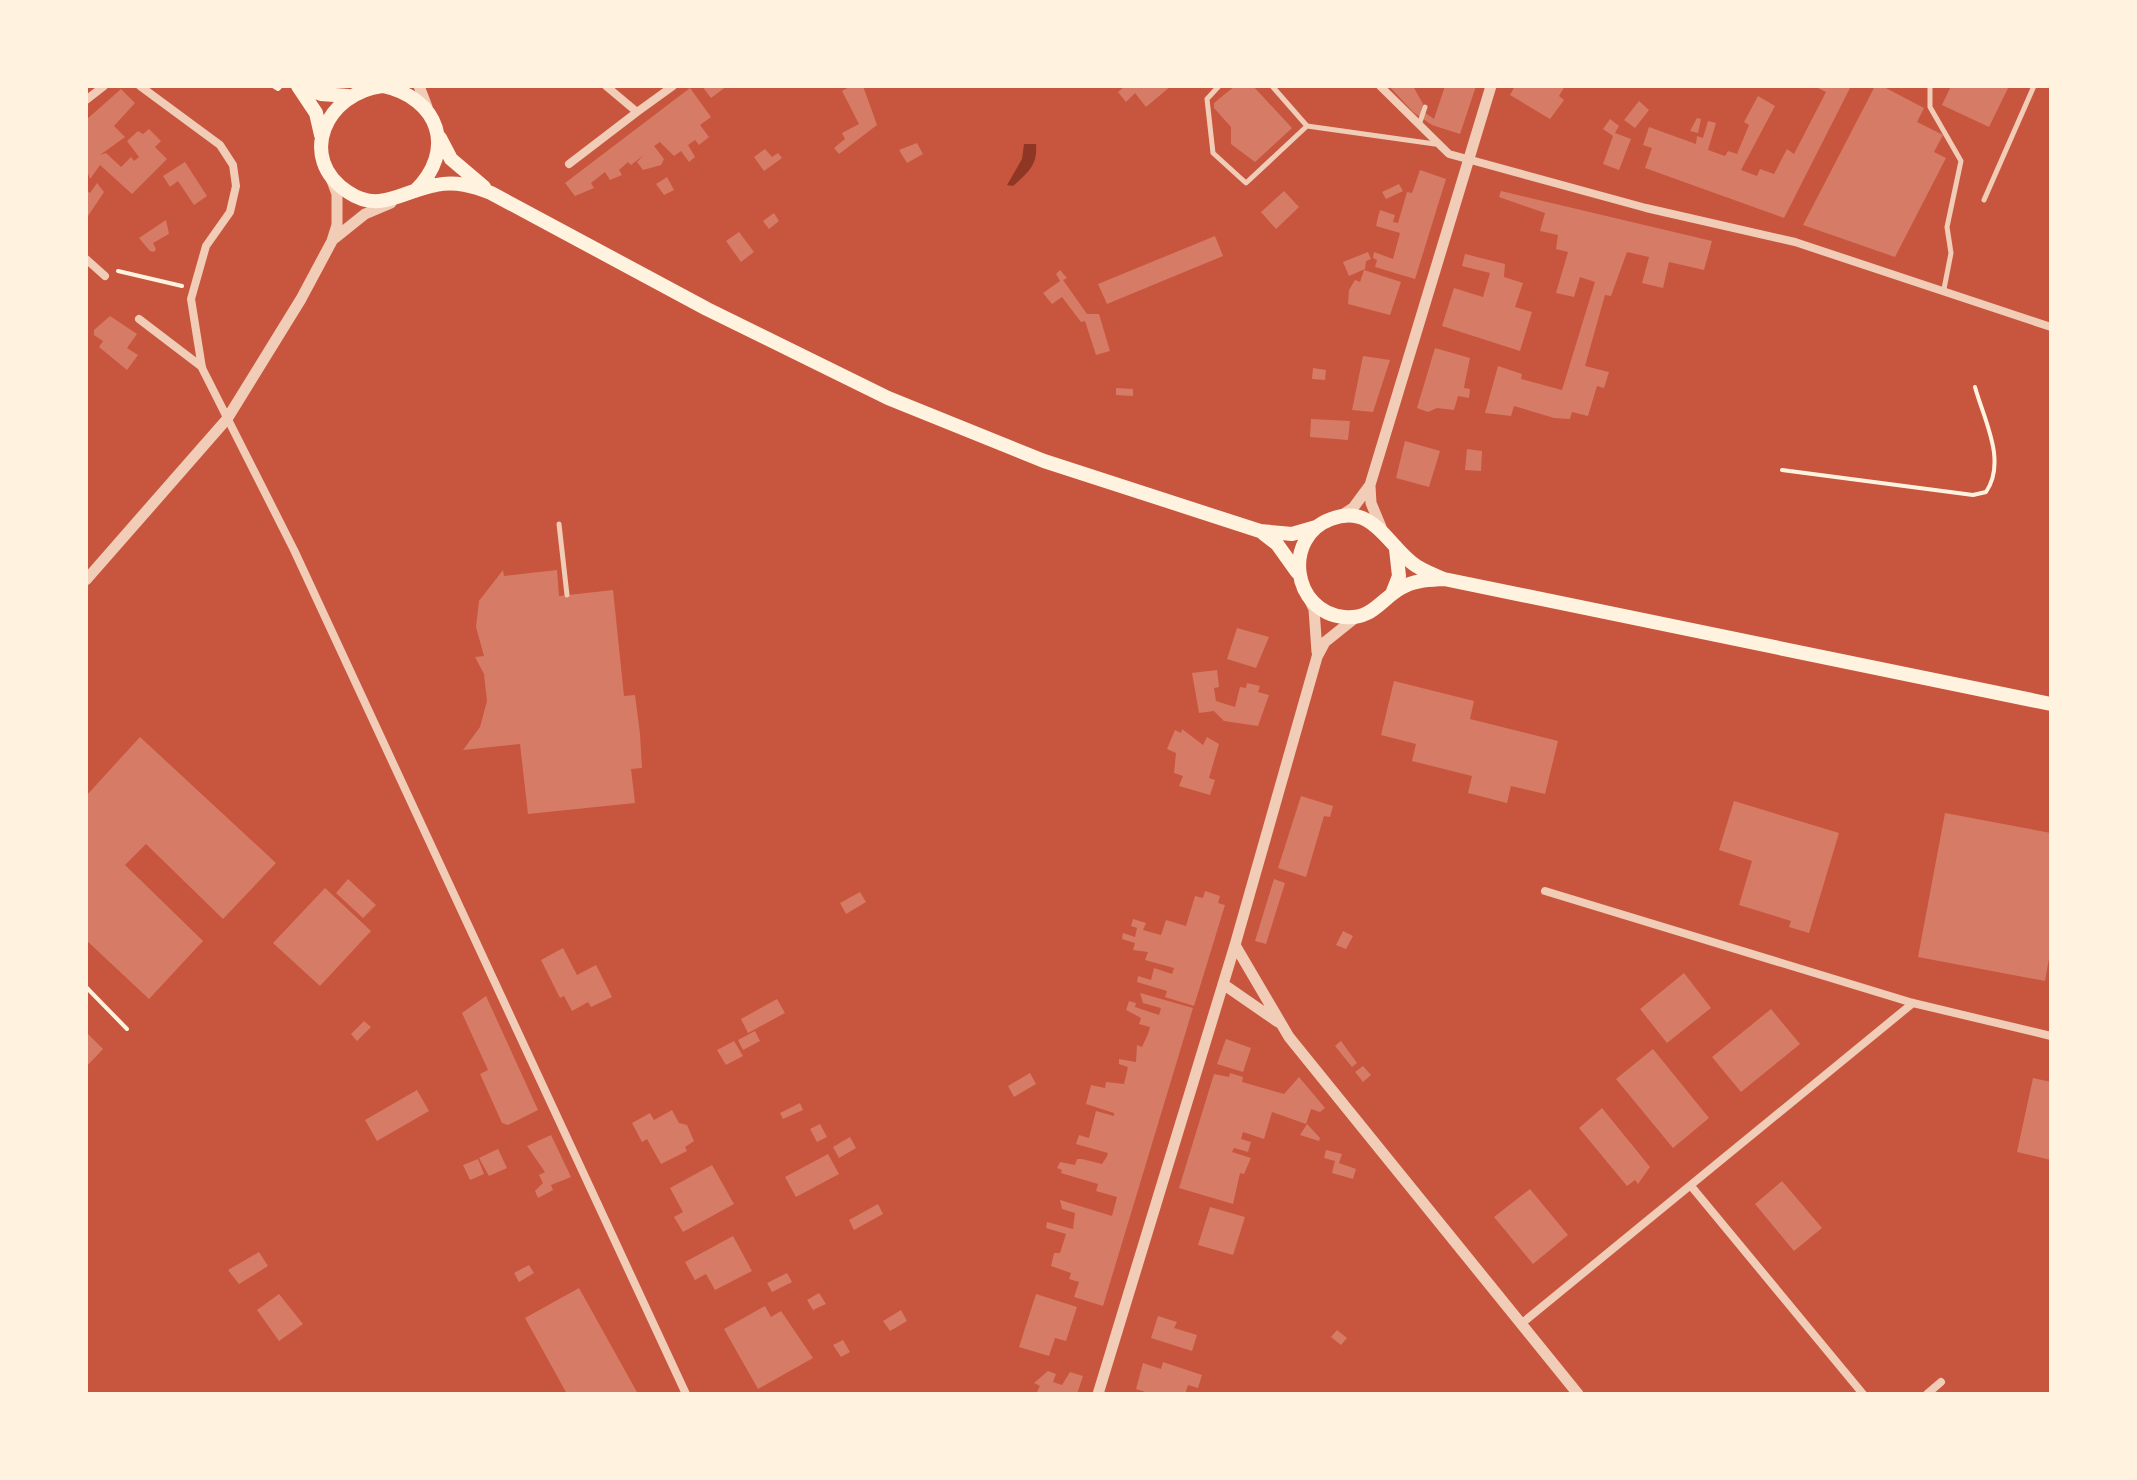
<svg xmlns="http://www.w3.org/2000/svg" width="2137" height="1480" font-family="'Roboto Serif',serif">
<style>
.water{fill:#8f3625}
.building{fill:#d67c66}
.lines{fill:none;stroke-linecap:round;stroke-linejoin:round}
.path{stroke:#fff3e0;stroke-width:4}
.service{stroke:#f1ccb7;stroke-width:5}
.minor{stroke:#f1ccb7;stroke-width:8}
.tertiary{stroke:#f1ccb7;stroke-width:11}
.primary{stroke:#fff3e0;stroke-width:14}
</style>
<rect width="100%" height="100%" fill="#c8553d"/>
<!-- water -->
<path class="water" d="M1024,144h12c2,22 -9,29 -23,42l-6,-1 15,-26z"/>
<!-- building -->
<path class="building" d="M702,86h25l-16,12z
M851,86h12l14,39 -38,29 -5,-6 11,-9 -3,-6 17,-9 -17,-33z
M1125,86h46l-25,21 -11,-14 -9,9 -8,-10z
M1235,86h18l39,42 -37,34 -24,-18v-17l-17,-19v-5z
M1389,86h24l10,18 -2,6 13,9 11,-33h31l-16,48 -28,-9 -19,-13z
M1515,86h50l-6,10 5,4 -14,19 -40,-24z
M1814,86h37l-67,132 -139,-50 7,-20 -9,-3 6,-18 47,17 1,-8 6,2 5,-17 8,2 -8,27 17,6 3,-5 9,3 12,-29 -5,-3 14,-26 17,10 -34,64 16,6 3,-7 14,5 13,-25 7,5 32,-62z
M1875,86h7l42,22 -7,14 26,13 -9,17 12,6 -51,99 -92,-32z
M1951,86h58l-20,41 -47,-22z
M690,88l21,29 -11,8 9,12 -10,8 -4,-5 -7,5 7,12 -6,5 -8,-11 -7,5 -14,-14 -6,4 10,13 -3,6 -18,5 -6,-8 7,-7 -13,10 -3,-3 -9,8 3,5 -12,5 -5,-8 -14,11 3,5 -19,8 -10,-13z
M121,89l14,14 -21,23 11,11 -25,18 6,-2 15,14 10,-10 3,4 5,-4 -12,-16 11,-10 5,3 6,-5 12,12 -6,6 12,12 -35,35 -32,-29 -10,14 -4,-11v-48z
M1639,101l10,9 -14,18 -11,-8z
M1697,118l4,1 -3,14 -8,-2z
M1610,119l9,7 -4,7 16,6 -12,31 -16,-6 10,-28 -10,-7z
M917,143l6,11 -16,9 -8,-13z
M765,149l7,8 6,-4 4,5 -18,13 -10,-14z
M185,162l22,34 -13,9 -16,-24 -8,6 -7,-11z
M1420,170l26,9 -31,100 -40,-12 2,-7 -4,-2 1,-6 19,7 7,-26 -24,-7 2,-9 2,-7 15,5 -2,7 5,1 9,-31 5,1z
M667,177l7,13 -10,5 -8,-11z
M97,183l7,9 -18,27v-29l4,3z
M1399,184l4,7 -17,8 -4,-7z
M1284,191l15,16 -23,22 -15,-17z
M1501,191l211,50 -8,29 -35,-8 -6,26 -21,-5 7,-26 -22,-5 -16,44 -6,-1 -20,71 24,6 -5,16 -7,-2 -9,30 -16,-4 -2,7 -16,-1 -40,-12 -3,10 -26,-3 13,-47 24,8 -1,5 41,11 33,-108 -15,-5 -6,20 -18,-4 12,-41 -12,-3 2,-14 -18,-4 5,-18 -46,-16z
M774,213l5,8 -10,8 -6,-8z
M166,220l3,14 -16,9 3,6 -2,3 -4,-1 -11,-13z
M739,232l15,20 -13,10 -15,-21z
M1215,236l8,20 -116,48 -9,-20z
M1368,252l3,7 -5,2 -1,8 -16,7 -6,-14z
M1465,254l40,10 -1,13 19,6 -8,24 17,5 -12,39 -78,-25 12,-38 29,9 7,-24 -28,-7z
M1060,270l7,8 -4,2 24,34h12l11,37 -14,4 -11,-34 -4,1 -19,-25 -10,7 -9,-11 17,-12 -4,-7z
M1364,270l37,12 -11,33 -42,-11 1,-14 6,-10 5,2z
M110,316l27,18 -10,14 11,7 -11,15 -28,-23 4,-6 -9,-6v-5z
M1435,348l35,10 -5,24 -1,6 6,1 -1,9 -11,-2 -4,14 -17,-2 -9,4 -11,-4z
M1363,356l27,4 -17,52 -21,-2z
M1313,368l13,2 -1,10 -13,-1z
M1116,388l17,1v7l-17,-1z
M1311,419l39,2 -2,19 -38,-3z
M1405,441l35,10 -11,36 -33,-9z
M1467,449l15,2 -1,20 -16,-1z
M503,570l1,6 53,-6 2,26 54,-6 11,106 11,-1 5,39 2,34 -11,1 4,34 -107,11 -8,-70 -57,6 17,-23 7,-26 -3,-27 -9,-17 9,-1 -8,-29 3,-26z
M1237,628l32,9 -13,31 -29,-9z
M1217,670l2,17 -5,1 2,13 19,6 5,-20 6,1 1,-5 13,3 -2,6 11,3 -11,31 -34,-5 -10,-10 -15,2 -7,-40z
M1394,681l80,20 -4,18 88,22 -13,53 -34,-8 -4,17 -39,-10 4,-17 -60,-15 4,-17 -35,-9z
M1182,729l21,16 4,-8 12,7 -10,34 6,2 -5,15 -31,-9 4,-10 -9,-3 2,-20 -9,-4 8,-19 6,3z
M140,737l136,126 -53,56 -77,-75 -21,21 78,76 -54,58 -63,-59v-144z
M1301,796l32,10 -3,11 -6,-1 -18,61 -28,-9z
M1734,801l105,32 -30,100 -20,-6 2,-6 -52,-16 13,-44 -33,-11z
M1945,813l106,20v114l-6,34 -127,-24z
M348,879l28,26 -13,13 -27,-25z
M1274,879l11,4 -19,61 -11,-3z
M325,888l46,43 -51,55 -47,-43z
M1205,891l15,5 -2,7 7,2 -31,101 -29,-9 2,-6 -30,-9 1,-6 13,4 3,-12 18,6 2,-6 -29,-8 3,-8 -15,-2 2,-7 -13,-4 1,-6 12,4 2,-9 -6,-2 2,-7 13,4 -3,7 18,5 5,-15 20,6 9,-30 8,2z
M860,892l6,10 -20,12 -6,-11z
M1343,931l10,5 -7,13 -10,-4z
M563,948l14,27 19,-10 16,32 -21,10 -3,-5 -16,9 -8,-15 -4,2 -19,-38z
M1684,973l27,35 -44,35 -27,-34z
M1140,993l53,15 -90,298 -29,-9 5,-15 -10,-3 2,-6 -20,-7 3,-13h6l6,-19 -20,-6 1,-6 26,7 2,-16 -13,-4 -2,-9 52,16 5,-19 -21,-6 2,-7 -37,-11 1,-3 -5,-2 3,-6 15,3 2,-6h5l20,5 4,-6 2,-5 -32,-9 3,-9 10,3 7,-27 18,5v-3l-28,-9 5,-19 14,3 1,-6 18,2 4,-17 -9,-3v-5l17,3 1,-17 5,2 6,-13 2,-7 -11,-3 2,-6 -15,-8 3,-9 7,2 -1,4 24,8 2,-7 -18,-5z
M486,996l52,114 -30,15 -6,-2 -22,-49 8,-4 -26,-57z
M777,999l8,14 -37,20 -7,-14z
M1771,1009l29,35 -59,48 -29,-35z
M364,1021l7,6 -14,14 -6,-7z
M755,1031l5,10 -17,9 -5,-10z
M86,1032l17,17 -17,18z
M1226,1039l25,9 -8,24 -26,-8z
M734,1041l9,15 -17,9 -9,-15z
M1341,1041l16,22 -5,4 -17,-21z
M1653,1049l56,69 -36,30 -57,-69z
M1363,1066l8,9 -8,7 -8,-10z
M1030,1073l6,11 -22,13 -6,-11z
M1230,1073l13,4 -1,5 42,12 15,-17 26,31 -5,4 -9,-3 -5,15 -34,-12 -8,27 -21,-7 -2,7 10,3 -3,10 -14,-4 -2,4 19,6 -7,16 -4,-1 -7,31 -54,-16 35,-114 15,3z
M2033,1078l18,4v78l-34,-8z
M417,1090l12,21 -52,30 -12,-21z
M800,1103l3,7 -20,9 -3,-6z
M1602,1108l48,59 -12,17 -3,-4 -8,6 -48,-58z
M672,1110l7,13 8,2 7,16 -9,6 2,4 -26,13 -14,-25 -5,3 -10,-19 18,-10 4,7z
M820,1124l7,13 -10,5 -7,-13z
M1307,1124l13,14 -1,3 -19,-6z
M551,1135l20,42 -20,8 2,5 -15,8 -3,-7 8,-8 -4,-8 6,-3 -18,-26z
M850,1137l6,11 -17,10 -6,-11z
M498,1149l9,19 -18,8 -10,-18z
M1326,1150l16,4 -3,9 17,6 -3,10 -21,-6 3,-12 -11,-3z
M828,1154l11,20 -43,23 -11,-20z
M478,1159l6,15 -14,6 -7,-15z
M712,1165l22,39 -51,28 -9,-15 9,-5 -13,-24z
M1782,1181l40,47 -28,23 -39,-47z
M1530,1189l38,46 -35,29 -39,-47z
M878,1204l5,10 -29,16 -5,-10z
M1210,1207l35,10 -12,38 -35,-10z
M733,1236l19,35 -37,19 -9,-16 -11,6 -10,-18z
M259,1252l9,14 -29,18 -11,-14z
M529,1265l5,8 -15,9 -5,-9z
M787,1273l5,9 -20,10 -5,-9z
M579,1288l59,106h-71l-42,-76z
M819,1293l7,11 -13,6 -6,-10z
M279,1294l24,30 -24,17 -22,-31z
M1036,1294l41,13 -11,34 -11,-3 -6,18 -30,-9z
M765,1306l6,11 10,-6 32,47 -55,31 -34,-60z
M901,1310l6,11 -17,10 -7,-10z
M1158,1316l19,6 -3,6 23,7 -5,16 -41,-13z
M1337,1330l10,8 -6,7 -10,-8z
M843,1340l7,12 -9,5 -8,-12z
M1163,1362l39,13 -4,13 -10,-3 -3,9h-34l-15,-5 7,-26 18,6z
M1048,1371l8,3 -3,8 9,3 8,-13 13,4 -6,18h-41l4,-8 -6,-3z"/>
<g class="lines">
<!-- path -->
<path class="path" d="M273,86l5,3 3,-3
M118,271l64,15
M1782,470l191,25 13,-3c21,-31 -2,-72 -11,-105
M86,987l41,42"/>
<!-- service -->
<path class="service" d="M1219,86l-12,13 6,54 33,30 61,-57
M1272,86l35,40 128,18
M1930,86v21l31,54 -14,66 4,26 -7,36
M1419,125l6,-18
M1984,200l50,-114
M559,524l8,71"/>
<!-- minor -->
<path class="minor" d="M140,86l80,59 13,20 3,21 -6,26 -24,34 -15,53 11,69 92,182 392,844
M606,86l31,26 36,-26
M1380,86l69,68 197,54 149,34 256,85
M86,100l18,-14
M569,164l68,-52
M86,259l19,17
M139,319l63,48
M1545,891l368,112 138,33
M1691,1186l172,208
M1521,1324l392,-321
M1927,1394l14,-12"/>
<!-- tertiary -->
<path class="tertiary" d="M419,86l8,21
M335,238l30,-24 26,-11
M1370,486l1,17 10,24
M1339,517l14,-9 17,-23 121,-399
M86,580l141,-161 74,-120 31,-58 5,-16v-31l-6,-16
M1309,599l5,10 3,43
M1235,945l54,92 289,357
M1223,984l55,38
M1098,1394l137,-449 82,-288 8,-15 30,-24"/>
<!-- primary -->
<path class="primary" d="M298,86l18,27 5,22
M299,86l22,8 27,2
M382,86c-56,7 -86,72 -34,106 32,22 56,-2 88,-7 20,-4 37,1 55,8l216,116 181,89 156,63 216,70 32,3 24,-7
M383,86c56,12 74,64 32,105
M440,138l11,21 33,28
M1264,534l13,10 20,28
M1444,579c-14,1 -30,1 -43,9 -21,12 -29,32 -57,29 -52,-5 -62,-80 -13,-98 41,-15 54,22 80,43 9,8 21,12 33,17l607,125
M1392,594l7,-18 -3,-27"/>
</g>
<!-- border -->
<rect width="2137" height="1480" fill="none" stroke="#fff3e0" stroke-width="176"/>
</svg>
